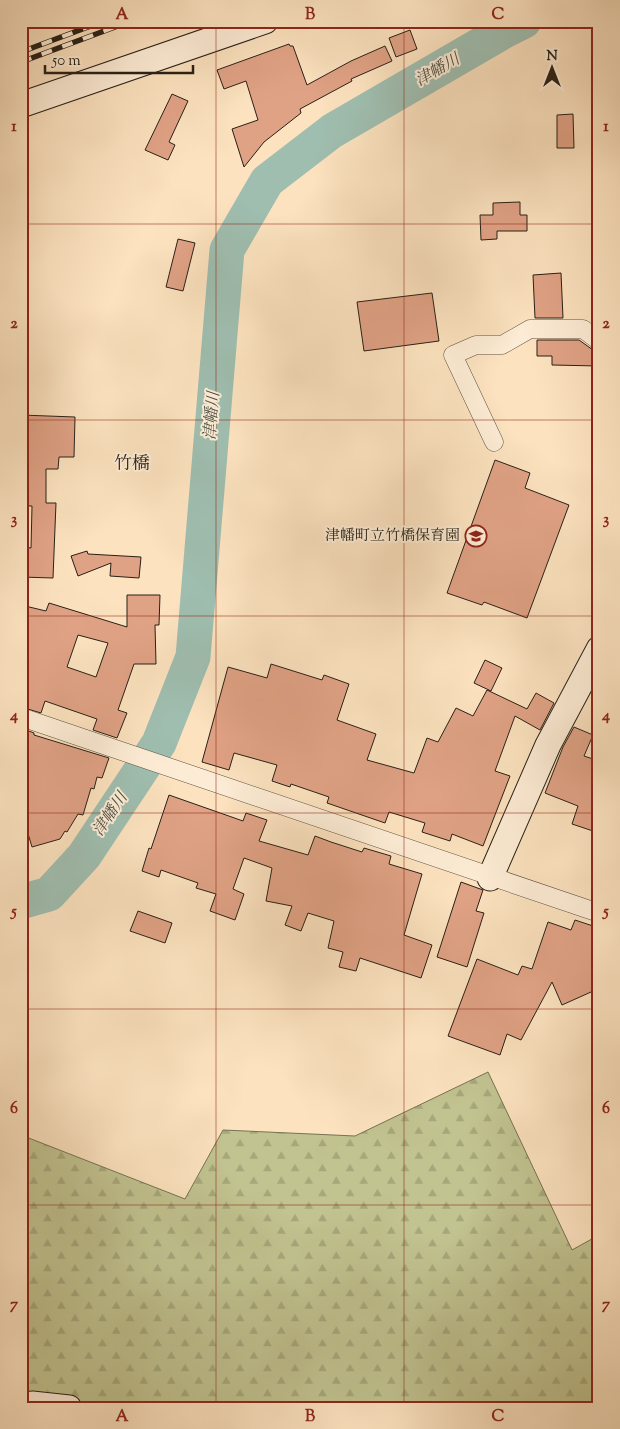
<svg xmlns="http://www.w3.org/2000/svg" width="620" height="1429" font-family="'Sorts Mill Goudy','Noto Serif JP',serif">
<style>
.forest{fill:url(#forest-firs);stroke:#757254}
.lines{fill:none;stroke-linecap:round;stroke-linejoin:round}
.river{stroke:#9fbeb0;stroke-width:35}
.building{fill:#e0a285;stroke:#292017;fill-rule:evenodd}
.street-casing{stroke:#5e5041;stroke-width:19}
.secondary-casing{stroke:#292017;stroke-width:27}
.street{stroke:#fdecd5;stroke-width:18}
.secondary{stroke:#fdecd5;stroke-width:25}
.rail-casing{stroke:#292017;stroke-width:5.5}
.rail{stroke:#fdecd5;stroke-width:4;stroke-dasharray:11;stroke-linecap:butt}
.grid{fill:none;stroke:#8f2418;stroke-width:1;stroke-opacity:0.55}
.labels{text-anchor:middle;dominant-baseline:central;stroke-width:4;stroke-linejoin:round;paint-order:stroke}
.poi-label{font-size:15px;fill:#292017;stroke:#fdecd5;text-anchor:end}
.water-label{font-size:16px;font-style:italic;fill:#4c4f45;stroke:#fdecd5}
.quarter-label{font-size:18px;fill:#292017;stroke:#fdecd5}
.neatline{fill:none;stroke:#8f2418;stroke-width:2}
.grid-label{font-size:16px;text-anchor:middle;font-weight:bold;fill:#8f2418}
</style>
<defs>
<pattern id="forest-firs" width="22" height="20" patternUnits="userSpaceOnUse" patternTransform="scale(1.25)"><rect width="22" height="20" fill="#c1c390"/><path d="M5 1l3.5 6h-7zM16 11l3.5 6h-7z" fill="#a6a77b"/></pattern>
</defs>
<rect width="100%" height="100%" fill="#fce2bf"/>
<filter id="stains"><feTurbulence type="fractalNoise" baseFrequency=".004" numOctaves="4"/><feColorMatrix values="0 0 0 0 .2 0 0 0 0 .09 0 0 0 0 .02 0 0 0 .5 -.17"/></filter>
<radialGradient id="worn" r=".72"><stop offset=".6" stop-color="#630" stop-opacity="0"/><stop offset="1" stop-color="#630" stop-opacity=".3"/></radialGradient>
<!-- forest -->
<path class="forest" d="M488,1072l84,178 27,-15v173h-578v-273l164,64 38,-69 132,6z"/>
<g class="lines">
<!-- river -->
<path class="river" d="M21,902l28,-8 35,-38 75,-113 34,-86 34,-407 40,-69 65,-50 174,-101 18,-9"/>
</g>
<!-- building -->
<path class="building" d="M410,30l7,19 -21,8 -7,-19z
M289,44l1,2h3l14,39 44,-24 34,-15 7,15 -41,18 1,2 -52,28 1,4 -37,29 -20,25 -12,-38 26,-9 -12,-39 -22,8 -7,-19z
M172,94l16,7 -19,41 6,3 -7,15 -23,-10z
M573,114l1,34h-17v-33z
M520,202v13h7v16h-30v8l-16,1 -1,-25h13v-12z
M178,239l17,4 -12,48 -17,-4z
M561,273l2,45h-28l-2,-43z
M432,293l7,48 -75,10 -7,-49z
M537,340h42l14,10 6,1v15l-47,-1v-9h-15z
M21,415l54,2 -1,40h-15l-1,12h-12v34h10l-3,75 -32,-1v-30l10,1 1,-42h-4v-37h-7z
M495,460l35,13 -5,15 44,17 -42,113 -43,-16 -2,3 -35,-12z
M87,551l1,3 53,3 -2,21 -29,-2 1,-13 -33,13 -7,-20z
M127,595h33l-1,30h-4l1,39h-22l-16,46 9,3 -10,25 -24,-8 4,-11 -52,-18 -4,12 -20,-6v-102l25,6 3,-8 78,24zM78,635l30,8 -12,34 -29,-10z
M485,660l17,8 -11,23 -17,-8z
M271,664l51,16 2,-5 25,9 -12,36 39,14 -9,26 47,13 13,-35 11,4 18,-34 17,8 14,-26 40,19 9,-16 18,10 -14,27 -25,-14 -20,55 15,5 -27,70 -31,-12 -2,7 -28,-9 3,-9 -36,-11 -4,11 -58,-20 2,-6 -38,-13 -1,3 -18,-6 5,-16 -43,-12 -5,17 -27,-8 26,-95 39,11z
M574,727l19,8 -9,21 15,5v72l-27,-9 6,-18 -33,-13 18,-46z
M21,728l13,5v2l75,23 -7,20 -5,-1 -3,12 -3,-1 -8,27 -5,-1 -11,18 -2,-1 -5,8 -28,8 -6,-20h-5z
M169,795l74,26 3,-8 21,7 -8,21 49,14 7,-19 16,6 31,10 2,-4 27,8 -2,8 33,10 -18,61 28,10 -11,33 -61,-20 -4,13 -17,-4 4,-15 -15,-4 6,-27 -26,-8 -7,18 -16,-6 7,-19 -26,-5 6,-33 -28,-10 -11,31 11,5 -9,26 -25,-9 6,-17 -20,-6 2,-5 -37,-13 -2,7 -17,-6 7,-23 2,1z
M461,882l22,8 -7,21 8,2 -17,54 -30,-10z
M138,911l34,12 -7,20 -35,-12z
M575,920l24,8v66l-8,-2 -29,13 -10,-23 -31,58 -14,-6 -7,21 -52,-19 29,-77 41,16 4,-9 10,3 16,-47 23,8z"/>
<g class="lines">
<!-- street casing -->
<g class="street-casing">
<path id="street" d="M494,442l-41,-87 23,-10h26l28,-16h53l16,12
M21,717l578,196"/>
</g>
<!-- secondary casing -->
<g class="secondary-casing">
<path id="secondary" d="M21,105l244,-84
M490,878l58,-133 51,-96
M21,1406l11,-2 37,4"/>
</g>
<!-- street -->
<use href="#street" class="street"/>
<!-- secondary -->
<use href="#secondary" class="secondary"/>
<!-- rail casing -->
<g class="rail-casing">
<path id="rail" d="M21,52l83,-31
M21,62l110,-41"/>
</g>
<!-- rail -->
<use href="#rail" class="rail"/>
</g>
<!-- grid -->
<path class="grid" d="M216,21v1387M404,21v1387M21,224h578M21,420h578M21,616h578M21,813h578M21,1009h578M21,1205h578"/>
<!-- icons -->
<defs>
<g id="school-ring" transform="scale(1.125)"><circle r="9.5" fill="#fdecd5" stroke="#8f2418" stroke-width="1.5"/><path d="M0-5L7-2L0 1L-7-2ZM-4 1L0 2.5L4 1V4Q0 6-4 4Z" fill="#8f2418"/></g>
</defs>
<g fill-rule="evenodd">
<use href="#school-ring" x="476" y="536"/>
</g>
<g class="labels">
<!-- poi labels -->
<g class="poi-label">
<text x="460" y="536">津幡町立竹橋保育園</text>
</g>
<!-- water labels -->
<g class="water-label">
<text transform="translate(438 71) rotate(-30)">津幡川</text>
<text transform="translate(213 416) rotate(-85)">津幡川</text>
<text transform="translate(111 815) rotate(-56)">津幡川</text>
</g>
<!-- quarter labels -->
<g class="quarter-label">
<text x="132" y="465">竹橋</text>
</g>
</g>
<!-- margin -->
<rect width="620" height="1429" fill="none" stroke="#fce2bf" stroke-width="55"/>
<!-- north arrow -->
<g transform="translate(552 68)" stroke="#fdecd5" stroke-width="4" paint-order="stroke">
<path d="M0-4L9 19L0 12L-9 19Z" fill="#292017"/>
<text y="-8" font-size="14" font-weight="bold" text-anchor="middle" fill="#292017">N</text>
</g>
<!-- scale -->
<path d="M45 65v8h148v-8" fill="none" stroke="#292017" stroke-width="2.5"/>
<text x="52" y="65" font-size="15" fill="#292017" stroke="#fdecd5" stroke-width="4" paint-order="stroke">50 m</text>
<rect x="28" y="28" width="564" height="1374" class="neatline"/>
<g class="grid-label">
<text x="122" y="19">A</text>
<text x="310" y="19">B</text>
<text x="498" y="19">C</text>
<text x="14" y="131">1</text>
<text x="606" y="131">1</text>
<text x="14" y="328">2</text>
<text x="606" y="328">2</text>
<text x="14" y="524">3</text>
<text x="606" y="524">3</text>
<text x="14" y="720">4</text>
<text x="606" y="720">4</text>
<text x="14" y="916">5</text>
<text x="606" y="916">5</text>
<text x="14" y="1113">6</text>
<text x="606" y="1113">6</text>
<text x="14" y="1309">7</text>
<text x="606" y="1309">7</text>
<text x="122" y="1421">A</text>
<text x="310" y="1421">B</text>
<text x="498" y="1421">C</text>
</g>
<rect width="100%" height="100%" filter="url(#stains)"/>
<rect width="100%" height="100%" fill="url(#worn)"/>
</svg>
